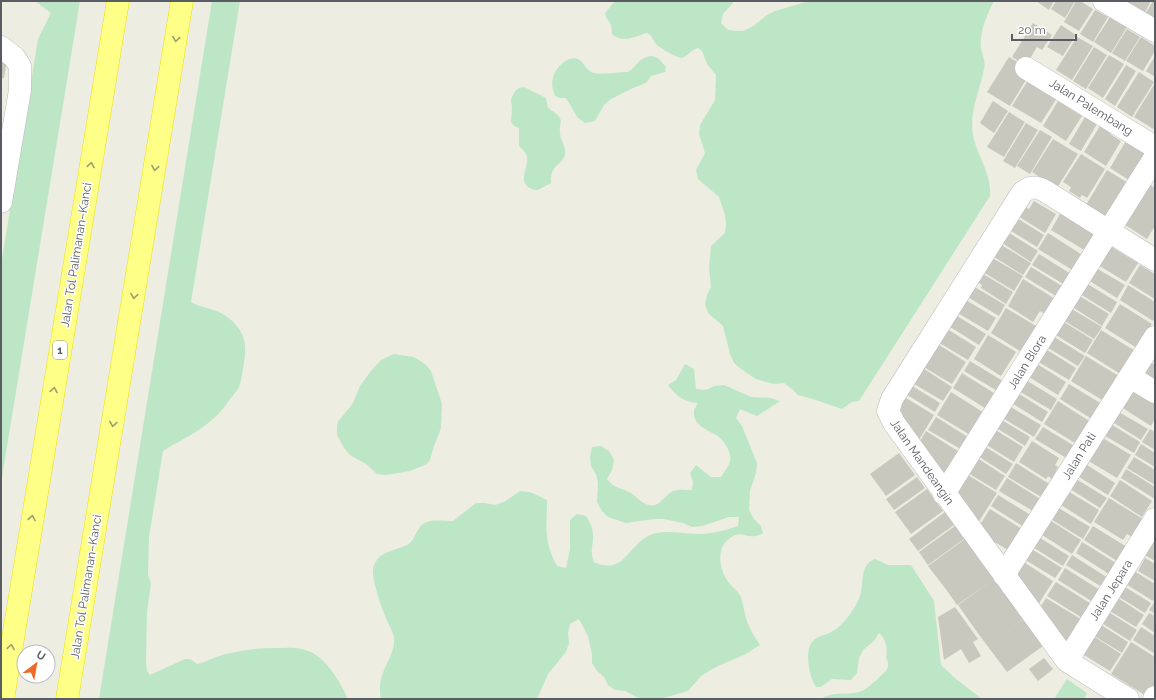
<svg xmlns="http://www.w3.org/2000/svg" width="1156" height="700" font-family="Raleway,sans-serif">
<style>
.green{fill:#bde6c7}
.building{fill:#c8c8be}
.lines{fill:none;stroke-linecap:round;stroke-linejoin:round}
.minor-casing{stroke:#bcbdc3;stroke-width:23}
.motorway-casing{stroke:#efe200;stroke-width:23}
.minor{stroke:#fff;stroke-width:22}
.motorway{stroke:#feff87;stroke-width:22}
.oneway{stroke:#9c9d71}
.labels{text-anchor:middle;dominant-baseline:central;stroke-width:3;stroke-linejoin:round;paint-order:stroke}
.shield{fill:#fff;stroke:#8c8d92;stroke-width:1}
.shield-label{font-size:11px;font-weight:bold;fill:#5a5c63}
.street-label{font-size:12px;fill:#5a5c63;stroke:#fff}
</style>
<rect width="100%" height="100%" fill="#edede1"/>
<!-- green -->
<path class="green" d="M35,1h45l-79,482v-218l37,-226 13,-26z
M212,1h28l-49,301c14,8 25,5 39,17 15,13 17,25 14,44 -2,8 -2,16 -5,24 -2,4 -6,8 -9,12 -17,27 -41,36 -67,52l-14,86 -1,38 3,8 -4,29 -1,49 1,10 3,4 35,-16h5l7,5c10,-2 19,-8 29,-10 16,-4 33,-6 49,-6 9,0 18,-1 27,1 23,5 37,31 46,50h-249z
M615,1h117l1,2 -10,11 -2,9 7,7 10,1h5l9,-4 15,-12 8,-4 34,-10h185c-7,14 -15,31 -13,47 1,7 5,13 3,21 -4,21 -15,43 -11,66 4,21 19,39 17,61l-131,205 -7,1 -10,7 -26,-9 -18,-5 -6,-6 -8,-6 -10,1 -18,-5 -15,-10 -7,-6 -4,-9 -7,-28 -14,-12 -4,-9 2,-10 4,-8 -2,-19 2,-22 14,-13 1,-9 -1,-9 -6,-18 -21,-18 -2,-9 9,-17 -6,-19 1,-9 15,-25 1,-25 -9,-11 -5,-13 -4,-3c-6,1 -10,8 -16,10 -3,1 -22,-10 -25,-13 -4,-4 -4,-9 -10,-12 -11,3 -25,11 -35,1l-1,-9 -5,-8 -1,-4z
M651,56c8,1 10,5 15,11l-1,5 -14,4 -5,7 -13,5 -22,11 -7,6 -9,16 -10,2 -8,-6 -9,-16 -3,-3h-5l-5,-2c-2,-6 -4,-12 -2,-18 2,-10 15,-23 25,-19 7,4 8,12 16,14 7,2 26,-1 34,-1 10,-6 8,-13 23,-16z
M524,87l22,11 2,10c4,3 9,5 12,10 2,4 -1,10 0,15 0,6 6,14 5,21 -2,12 -15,9 -14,29l-13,7h-4c-19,-7 -5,-21 -7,-33 -1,-5 -5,-8 -8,-11v-18l-5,-2 -3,-4 1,-14 -1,-9 4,-8 4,-3z
M394,354l20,3 11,7 6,7 11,33 -1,24 -7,18 -4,14 -3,4 -17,7 -24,4 -9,-1 -11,-10 -16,-9 -6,-7 -7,-13v-9l1,-4 15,-19 7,-17 11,-15 10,-11z
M685,364l9,5 2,20 10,1 8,-4 10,-1 27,12 19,1 10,3 -23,15 -17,-7 -4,9 6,8 15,37 -1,10 -6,18 -1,19 5,9 7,7 2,7c-2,1 -6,3 -8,3 -10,2 -15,-7 -26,3 -14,10 -9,33 0,44 5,6 9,8 12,14 2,7 3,14 5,21 3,10 8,18 14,27l-16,10 -26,11 -9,5 -8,5 -13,15 -28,8h-20l-15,-8 -10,-1 -7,-5 -4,-8 -7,-6 -5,-8v-9l-4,-18 -9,-17 -9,5 -2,9 1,10 -3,9 -18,22 -11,25h-156c-6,-28 15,-40 13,-62 -1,-6 -6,-13 -8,-19 -5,-11 -12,-33 -13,-44 -1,-7 3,-15 9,-19 8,-5 17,-6 25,-10 7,-4 7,-9 11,-15 6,-13 23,-9 35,-9l23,-18h9l10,2 9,-3 16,-11 10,1 17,8c0,28 -4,39 10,66l9,2 4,-19v-29l7,-6 9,2c3,5 7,11 7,18 1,12 -4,14 1,28 30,14 34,-17 56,-27 14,-6 34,-1 49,-1 13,0 27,-4 39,-8l1,-9h-10l-27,9 -10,1 -9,-4 -19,-4h-10l-28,4 -18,-6 -6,-6 -5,-9 1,-19 -2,-9 -5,-8 -1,-9 2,-10 9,-1 8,5 5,9 -2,10 -5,9c9,11 13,8 24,14 6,4 9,9 15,11 13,6 17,-8 27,-13 6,-2 12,-1 19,-1l1,-8 -3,-9 6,-8 15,12h10c3,-5 8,-11 9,-16 2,-8 -5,-19 -11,-24 -9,-7 -26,-10 -25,-25 0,-3 3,-7 4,-9 -14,-1 -22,-7 -30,-18l8,-5z
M875,559l13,6h23l23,36 7,64 15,14 26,20h-161c13,-9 29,-2 43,-9 8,-5 15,-13 22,-19 3,-5 3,-8 0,-13 2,-8 0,-20 -7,-25l-5,8 -11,9 -4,8 -2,15 -6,7 -19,-1 -11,8h-5c-7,-9 -12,-38 -3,-46 5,-5 10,-5 16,-8 13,-5 24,-22 30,-34 6,-13 -1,-34 16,-40z
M1067,679l20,14 -3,6h-30z"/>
<!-- building -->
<path class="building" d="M1036,1h18l-5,9z
M1056,1h19l-10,17 -14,-9z
M1076,1h4l13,8 -14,22 -15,-9z
M1128,1h23l-7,13 -17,-11z
M1153,1h2v19l-10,-6z
M1095,10l13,7 -15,25 -13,-8z
M1110,17l17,10 -16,26 -17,-11z
M1033,23l19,12 -10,15 -5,-3 -11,18 -14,-8z
M1061,25l15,10 -13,21 -16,-9z
M1127,29l13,8 -15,24 -13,-8z
M1077,37l16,9 -21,34 -16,-10z
M1141,37l14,9v5l-12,20 -17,-10z
M1094,47l13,8 -21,34 -13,-8z
M1109,55l15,9 -21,34 -15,-10z
M1155,56v21l-9,-6z
M1009,57l12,7 8,11 -19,31 -23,-14z
M1,58l6,1 -3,19h-3z
M1126,65l10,6 -21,35 -10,-7z
M1139,72l15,10 -22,35 -15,-10z
M1030,77l29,18 -18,28 -29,-17z
M1155,83v47l-21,-13z
M993,101l15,10 -14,22 -14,-10z
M1058,101l24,15 -16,25 -23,-15z
M1009,112l16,10 -21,35 -17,-10z
M1085,117l12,7 -16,27 -12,-7z
M1103,121l11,7 -4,6 11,7 -15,25 -22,-14z
M1026,123l12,7 -23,38 -12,-7z
M1040,130l12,7 -22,37 -13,-8z
M1053,139l25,15 -21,34 -25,-16z
M1127,139l20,12 -18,29 -19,-12z
M1081,154l24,15 -18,29 -5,-3 -2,3 -11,-7 2,-4 -8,-5z
M1107,170l21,13 -21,35 -21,-13z
M1147,183l8,5v38l-8,13 -25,-16z
M1034,201l22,13 -11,19 -27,-17 6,-10 5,3z
M1061,212l35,22 -10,17 -35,-21z
M1015,217l29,18 -7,12 -29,-18z
M1006,231l32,20 -7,11 -32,-21z
M1048,233l36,23 -10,15 -36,-22z
M998,243l33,20 -8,12 -32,-20z
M1110,246l28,17 -12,19 -28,-17z
M1039,254l32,20 -6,11 -33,-20z
M989,256l34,20 -9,15 -34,-21z
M1140,265l15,9v25l-26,-16z
M1031,267l34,21 -6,10 -34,-21z
M1096,268l29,17 -8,13 -29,-18z
M980,272l33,20 -7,12 -25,-16 1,-3 -7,-5z
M1023,279l34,21 -10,15 -7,-4 -7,11 -25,-16z
M1086,283l31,19 -6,11 -31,-19z
M1128,285l27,17v15l-2,4 -33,-21z
M973,286l32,19 -6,11 -33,-20z
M1078,295l31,19 -7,12 -31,-20z
M964,299l32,19 -8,13 -32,-19z
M1120,304l32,20 -15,24 -32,-20z
M1006,308l30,18 -4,6 -4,16 -4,-2 -4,5 -29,-18z
M1070,308l32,19 -8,12 -31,-19z
M954,314l32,20 -7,11 -32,-20z
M1059,319l34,21 -8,13 -34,-21z
M944,327l32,20 -8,13 -32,-19z
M1101,330l36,22 -15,23 -35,-22z
M988,335l28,17 -15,24 -27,-17z
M1051,335l34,21 -7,10 -33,-20z
M936,343l30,19 -14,22 -30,-18z
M1044,348l32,20 -7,12 -32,-19z
M1086,356l36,22 -15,25 -36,-22z
M970,361l36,22 -7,9 -35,-21z
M1150,362l5,3v18l-13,-8z
M1037,364l29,18 -8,13 -29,-18z
M918,365l34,22 -9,14 -34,-20z
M962,373l35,22 -9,15 -35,-22z
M1024,379l33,20 -6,11 -34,-20z
M909,384l31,19 -5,9 -31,-19z
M1069,384l36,22 -10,15 -35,-22z
M1132,390l23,14v15l-4,7 -30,-19z
M951,392l35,22 -14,22 -35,-21z
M1016,392l32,20 -6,10 -32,-20z
M901,395l33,20 -18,30 -25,-33z
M1058,401l36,23 -14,22 -36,-22z
M1009,406l32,19 -7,12 -33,-20z
M1117,411l31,18 -7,11 -30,-19z
M936,417l35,22 -7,12 -36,-21z
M1000,419l30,18 -5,9 -30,-19z
M1109,423l31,19 -6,11 -32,-19z
M1043,427l38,23 -8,12 -38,-23z
M994,429l29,18 -9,15 -29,-18z
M1150,429l5,3v18l-13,-8z
M926,431l35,22 -17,28 -27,-35z
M1101,437l30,18 -14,23 -30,-18z
M1032,441l27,17 -4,7 3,2 -6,12 -4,-3 -2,3 -27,-17z
M1141,444l14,9v14l-20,-12z
M984,446l29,18 -7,10 -28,-18z
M899,453l16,22 -29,21 -16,-22z
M1134,457l21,13v15l-28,-17z
M977,458l28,18 -9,14 -28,-17z
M1016,463l38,24 -8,13 -38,-23z
M1084,463l31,20 -7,12 -32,-20z
M1126,469l29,18v12l-34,-21z
M968,475l29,18 -19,30 -23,-28z
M917,477l8,11 -31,22 -8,-11z
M1073,477l34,21 -7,10 -33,-21z
M1007,478l38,24 -7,12 -39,-23z
M1120,480l32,21 -10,16 -32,-21z
M927,489l16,22 -32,23 -16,-22z
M1066,490l33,20 -8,14 -33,-21z
M998,495l36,22 -7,12 -36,-23z
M1109,498l34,21 -11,18 -5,-3 -4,6 -29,-18z
M1057,507l33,20 -7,12 -34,-21z
M990,509l32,20 -14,21 -22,-13 2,-3 -10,-6z
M945,512l9,13 -36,26 -9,-12z
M1048,519l33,21 -9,14 -33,-21z
M955,526l9,13 -36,26 -9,-13z
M1093,526l34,21 -10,14 -33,-21z
M1037,536l32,20 -6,10 -32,-20z
M965,539l29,40 -37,26 -9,-13 24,-18 -24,18 -20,-26z
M1151,540l4,3v18l-12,-7z
M1082,542l34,21 -7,11 -33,-21z
M1030,548l32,20 -7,10 -31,-19z
M1072,555l36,23 -6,9 -36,-22z
M1145,558l10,6v17l-17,-10z
M1022,561l31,20 -15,24 -25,-28z
M1065,568l38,24 -7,12 -38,-24z
M1134,571l21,13v13l-2,4 -27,-17z
M994,579l29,40 -9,7 10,-7 19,27 -36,26 -30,-40 13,-10 -13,10 -19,-27z
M1056,582l37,23 -9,14 -37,-23z
M1125,587l26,16 -6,10 -26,-16z
M1046,598l38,23 -17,26 -28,-38z
M1118,598l26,17 -8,12 -26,-16z
M1155,601v13l-6,-4z
M955,607l23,32 -5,3 8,14 -12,7 -8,-14 -17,11 -6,-43z
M1107,611l30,19 -7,11 -30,-19z
M1149,613l6,3v17l-13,-9z
M1098,623l30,19 -6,11 -31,-19z
M1141,627l14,9v18l-22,-14z
M1090,634l31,20 -11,17 -31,-19z
M1131,642l24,15v29l-7,11 -37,-23z
M1044,658l9,11 -15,12 -9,-12z"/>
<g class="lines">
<!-- minor casing -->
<g class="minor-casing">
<path id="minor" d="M1104,1l51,30
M1,47l13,10 6,9v24l-19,112
M1026,68l129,79
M1130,377l25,15
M944,494l211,-337
M1004,575l151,-238
M1067,661l88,-142
M1128,699l-61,-38 -173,-238 -6,-12 4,-12 130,-206c7,-7 14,-7 23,-2l110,69
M1154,699l1,-2"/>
</g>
<!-- motorway casing -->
<g class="motorway-casing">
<path id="motorway" d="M3,699l115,-698
M67,699l115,-698"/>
</g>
<!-- minor -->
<use href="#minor" class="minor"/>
<!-- motorway -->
<use href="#motorway" class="motorway"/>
</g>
<!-- one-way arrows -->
<defs><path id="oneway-chevron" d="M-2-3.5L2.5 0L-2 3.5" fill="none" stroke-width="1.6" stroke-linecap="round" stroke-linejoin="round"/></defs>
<g class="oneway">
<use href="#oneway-chevron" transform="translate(176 39) rotate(99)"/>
<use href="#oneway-chevron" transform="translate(91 165) rotate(-81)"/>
<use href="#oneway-chevron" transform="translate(155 168) rotate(99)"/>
<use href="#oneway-chevron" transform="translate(134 296) rotate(99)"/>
<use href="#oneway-chevron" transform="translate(54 390) rotate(-81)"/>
<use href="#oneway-chevron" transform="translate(113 424) rotate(99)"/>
<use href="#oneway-chevron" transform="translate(32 518) rotate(-81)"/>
<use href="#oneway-chevron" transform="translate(11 647) rotate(-81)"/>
</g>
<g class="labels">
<!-- shield labels -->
<rect class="shield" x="53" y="341" width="14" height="18" rx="3"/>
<g class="shield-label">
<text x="60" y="350">1</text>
</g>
<!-- street labels -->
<g class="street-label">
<text transform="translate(1091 107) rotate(32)">Jalan Palembang</text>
<text transform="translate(76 255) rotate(-81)">Jalan Tol Palimanan–Kanci</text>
<text transform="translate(1027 362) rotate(-58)">Jalan Blora</text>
<text transform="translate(1079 456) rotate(-58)">Jalan Pati</text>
<text transform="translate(922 462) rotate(55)">Jalan Mandeangin</text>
<text transform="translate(86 587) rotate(-81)">Jalan Tol Palimanan–Kanci</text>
<text transform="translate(1111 590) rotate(-58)">Jalan Jepara</text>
</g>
</g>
<!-- border -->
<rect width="1156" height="700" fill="none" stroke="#5a5c63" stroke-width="4"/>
<!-- north arrow -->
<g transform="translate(36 664) rotate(31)"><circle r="19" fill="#ffffff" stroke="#bdbec1"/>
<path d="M0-3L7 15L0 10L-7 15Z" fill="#ed6a27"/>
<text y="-6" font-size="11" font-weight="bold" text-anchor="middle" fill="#5a5c63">U</text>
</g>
<!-- scale -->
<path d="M1012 34v6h64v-6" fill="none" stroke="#5a5c63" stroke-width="2"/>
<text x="1018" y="34" font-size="12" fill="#5a5c63" stroke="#ffffff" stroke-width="3" paint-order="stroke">20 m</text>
</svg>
